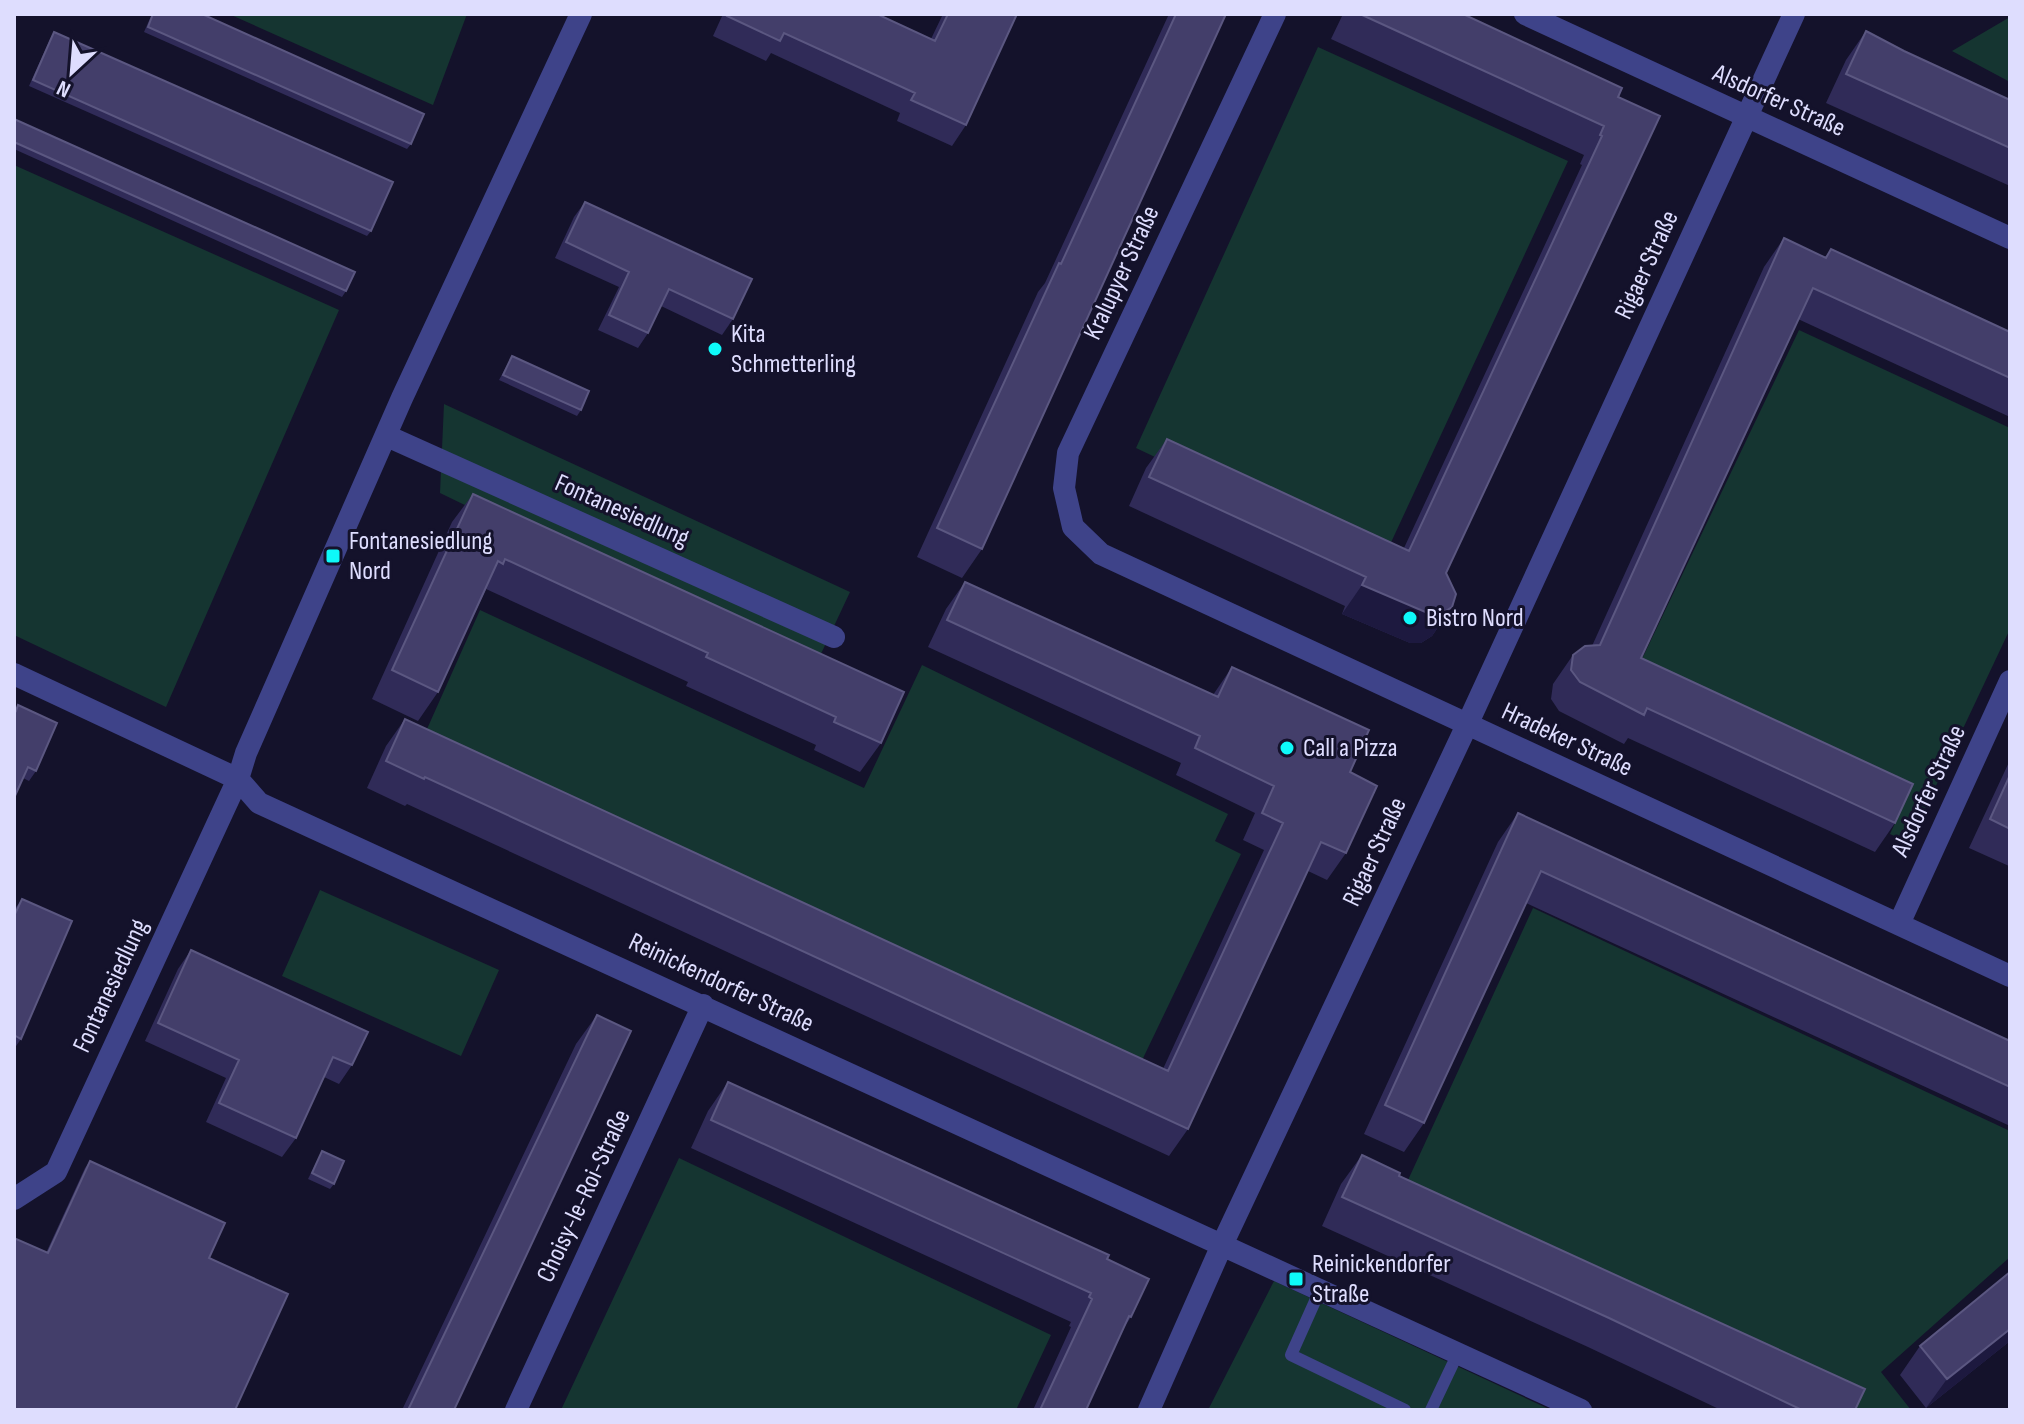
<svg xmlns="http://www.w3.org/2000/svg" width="2024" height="1424" font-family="'Sofia Sans Condensed',sans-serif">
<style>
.green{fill:#153531}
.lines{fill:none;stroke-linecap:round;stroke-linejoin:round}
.service{stroke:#3e4389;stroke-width:12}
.minor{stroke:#3e4389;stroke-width:22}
.wall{fill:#302b58}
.shaded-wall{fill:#1d193f}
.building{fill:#433e6a;stroke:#5b5781;stroke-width:2}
.poi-dot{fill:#0ef9f9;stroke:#14122b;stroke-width:3}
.labels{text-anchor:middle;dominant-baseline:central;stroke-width:6;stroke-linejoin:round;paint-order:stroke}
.street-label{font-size:26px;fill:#deddfe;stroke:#14122b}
.poi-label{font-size:26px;fill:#deddfe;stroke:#14122b;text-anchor:start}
</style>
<rect width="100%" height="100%" fill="#14122b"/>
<!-- green -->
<path class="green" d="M229,14h238l-34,91z
M2010,17v65l-58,-31z
M1318,47l250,114 -187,403 -245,-116z
M14,165l325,145 -173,397 -152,-72z
M1799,330l211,98v201l-101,214 -19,-9 12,-26 -271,-126z
M444,404l406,188 -38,81 -372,-180z
M480,610l384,178 58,-123 306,149 -13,27 26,13 -107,223 -715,-330z
M320,890l179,80 -38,86 -179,-80z
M1533,908l477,223v126l-129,115 30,38h-65l-449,-206z
M679,1158l372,177 -35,75h-455z
M1274,1281l277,129h-343z"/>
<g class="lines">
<!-- service -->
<path class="service" d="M1320,1290l-29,65 114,55
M1431,1410l27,-57"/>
<!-- minor -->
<path class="minor" d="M1275,14l-207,439 -4,35 9,39 28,27 909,422
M1525,14l485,224
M387,436l447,201
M14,674l224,105 21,24 1322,607
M1899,924l111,-243
M14,1199l42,-27 182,-393 8,-26 156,-355 179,-384
M516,1410l187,-405
M1149,1410l73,-165 245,-520 327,-711"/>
</g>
<!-- wall -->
<path class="wall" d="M152,14h50l209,130 -4,5 -263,-117z
M723,14h154l54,25 12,-25h74l-51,111 -14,21 -55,-25 3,-8 -129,-60 -5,8 -53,-25z
M1169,14h57l-244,535 -20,29 -45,-21 121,-265 7,-9z
M1343,14h120l159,74 -176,485 6,34 -20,29 -11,7h-11l-68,-29 3,-8 -216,-100 17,-38 21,-29 237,109 178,-383 -2,-1 4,-9 -253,-116z
M1866,31l38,20 106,49v86l-184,-83 20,-43z
M54,32l317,199 -4,5 -338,-150 22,-49z
M14,119l332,172 -4,6 -328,-148z
M585,202l148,117 -11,16 -61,-29 -13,27 -10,15 -40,-18 21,-43 -64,-29 19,-41z
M1784,238l41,19 6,-8 179,83v85l-212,-98 -157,339 254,165 -20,29 -247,-114 -4,6 -65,-33 -8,-12 2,-15 20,-29 19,-9 172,-379z
M512,356l69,54 -4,6 -78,-36z
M473,494l408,249 -21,29 -46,-22 2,-5 -130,-59 2,-4 -202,-93 -48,103 -20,29 -46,-22 80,-177z
M965,582l248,113 19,-28 118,105 -4,81 -19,27 -19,-9 -120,258 -19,27 -762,-352 -2,2 -38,-18 19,-42 19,-27 758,350 101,-219 -21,-10 12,-27 -79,-38 5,-12 -253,-116 18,-38z
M18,705l18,66 -7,10 -6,-3 -9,-68z
M2010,760v105l-1,1 -40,-18z
M1518,813l492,228v85l-484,-223 -102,220 -20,29 -40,-18 134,-292z
M22,899l-1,140 -7,10v-139z
M191,950l161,115 -13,19 -15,-7 -28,61 -14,19 -76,-35 20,-44 -81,-37 33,-72z
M597,1015l-143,395h-52l174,-366z
M728,1082l379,177 24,58 -8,12 -37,81h-53l38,-83 -2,-1 2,-4 -380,-174 17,-37z
M322,1151l12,33 -4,5 -22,-10z
M1362,1155l37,21 456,234h-134l-133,-63 -266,-121 19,-42z
M90,1161l119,97 -163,-5 39,-85z
M2010,1341l-84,67 -26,-33 20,-29z"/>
<!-- shaded-wall -->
<path class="shaded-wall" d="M1362,585l90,22 -20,29 -11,7h-11l-68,-29z
M2010,1329v12l-84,67 21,-29z"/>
<!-- building -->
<path class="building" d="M153,14h49l222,100 -13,30 -263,-117z
M728,14h149l58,27 13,-27h69l-51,111 -55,-25 4,-7 -131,-60 -4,8 -53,-25z
M1176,14h50l-244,535 -45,-21 122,-265 2,1z
M1360,14h103l159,74 -4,9 42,19 -214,457 10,21 -4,13 -11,7h-11l-68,-29 4,-8 -217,-100 18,-38 242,112 193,-415 -2,-1 4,-9z
M1866,31l38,20 106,49v48l-164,-74z
M54,32l339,150 -22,49 -338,-151z
M14,119l341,153 -9,19 -332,-149z
M585,202l167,77 -19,40 -64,-30 -21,44 -39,-18 20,-43 -63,-30z
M1784,238l42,20 5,-9 179,83v46l-197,-90 -172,370 272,126 -18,39 -248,-115 -3,7 -64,-33 -9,-12 2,-15 12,-9 15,-1z
M512,356l77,35 -8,19 -78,-35z
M473,494l431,198 -23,51 -47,-21 2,-5 -130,-60 2,-4 -203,-94 -2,5 -5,-3 -60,131 -46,-22z
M965,582l253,115 14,-30 137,63 -19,42 27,14 -31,67 -25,-11 -133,287 -763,-352 -1,2 -38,-18 19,-42 763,352 115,-248 -21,-10 12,-27 -79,-38 5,-12 -253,-116z
M18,705l39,18 -21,48 -8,-4 -14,31v-88l2,1z
M2010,775v54l-20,-10z
M1518,813l492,228v46l-469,-216 -117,252 -39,-18z
M22,899l50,22 -51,118 -7,-4v-119z
M191,950l177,82 -16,33 -19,-8 -37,81 -77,-35 20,-43 -81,-37z
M597,1015l34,16 -177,379h-46z
M728,1082l381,173 -2,4 42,20 -18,38 -2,-1 -43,94h-46l52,-111 -3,-2 2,-4 -380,-173z
M322,1151l22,10 -10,23 -22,-11z
M1362,1155l38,18 -1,3 466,213 -10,21h-53l-193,-92 -267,-121z
M90,1161l135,62 -16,35 79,36 -53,116h-221v-172l34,15z
M2010,1272v57l-63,50 -27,-33z"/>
<!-- markers -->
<g class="poi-dot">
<circle cx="715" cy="349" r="8"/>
<rect x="325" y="548" width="16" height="16" rx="4"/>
<circle cx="1410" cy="618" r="8"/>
<circle cx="1287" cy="748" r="8"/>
<rect x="1288" y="1271" width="16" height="16" rx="4"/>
</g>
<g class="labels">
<!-- street labels -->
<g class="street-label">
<text transform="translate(1779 101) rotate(24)">Alsdorfer Straße</text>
<text transform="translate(1647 265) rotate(-65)">Rigaer Straße</text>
<text transform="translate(1122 273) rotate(-65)">Kralupyer Straße</text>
<text transform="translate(622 511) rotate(24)">Fontanesiedlung</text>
<text transform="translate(1567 740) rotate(25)">Hradeker Straße</text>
<text transform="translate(1929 791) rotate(-65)">Alsdorfer Straße</text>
<text transform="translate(1375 852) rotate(-65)">Rigaer Straße</text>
<text transform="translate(721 983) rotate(25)">Reinickendorfer Straße</text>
<text transform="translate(111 986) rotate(-65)">Fontanesiedlung</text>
<text transform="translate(584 1196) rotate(-65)">Choisy-le-Roi-Straße</text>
</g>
<!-- poi labels -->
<g class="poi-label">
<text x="731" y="334">Kita<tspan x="731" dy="30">Schmetterling</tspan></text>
<text x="349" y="541">Fontanesiedlung<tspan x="349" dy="30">Nord</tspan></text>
<text x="1426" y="618">Bistro Nord</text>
<text x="1303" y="748">Call a Pizza</text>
<text x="1312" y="1264">Reinickendorfer<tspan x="1312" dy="30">Straße</tspan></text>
</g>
</g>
<!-- border -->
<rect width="2024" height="1424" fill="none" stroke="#deddfe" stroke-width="32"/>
<!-- north arrow -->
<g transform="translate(72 72) rotate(206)" stroke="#14122b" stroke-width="6" paint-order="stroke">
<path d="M0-6L14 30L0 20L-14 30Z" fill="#deddfe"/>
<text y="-12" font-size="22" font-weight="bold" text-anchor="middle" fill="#deddfe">N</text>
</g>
</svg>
